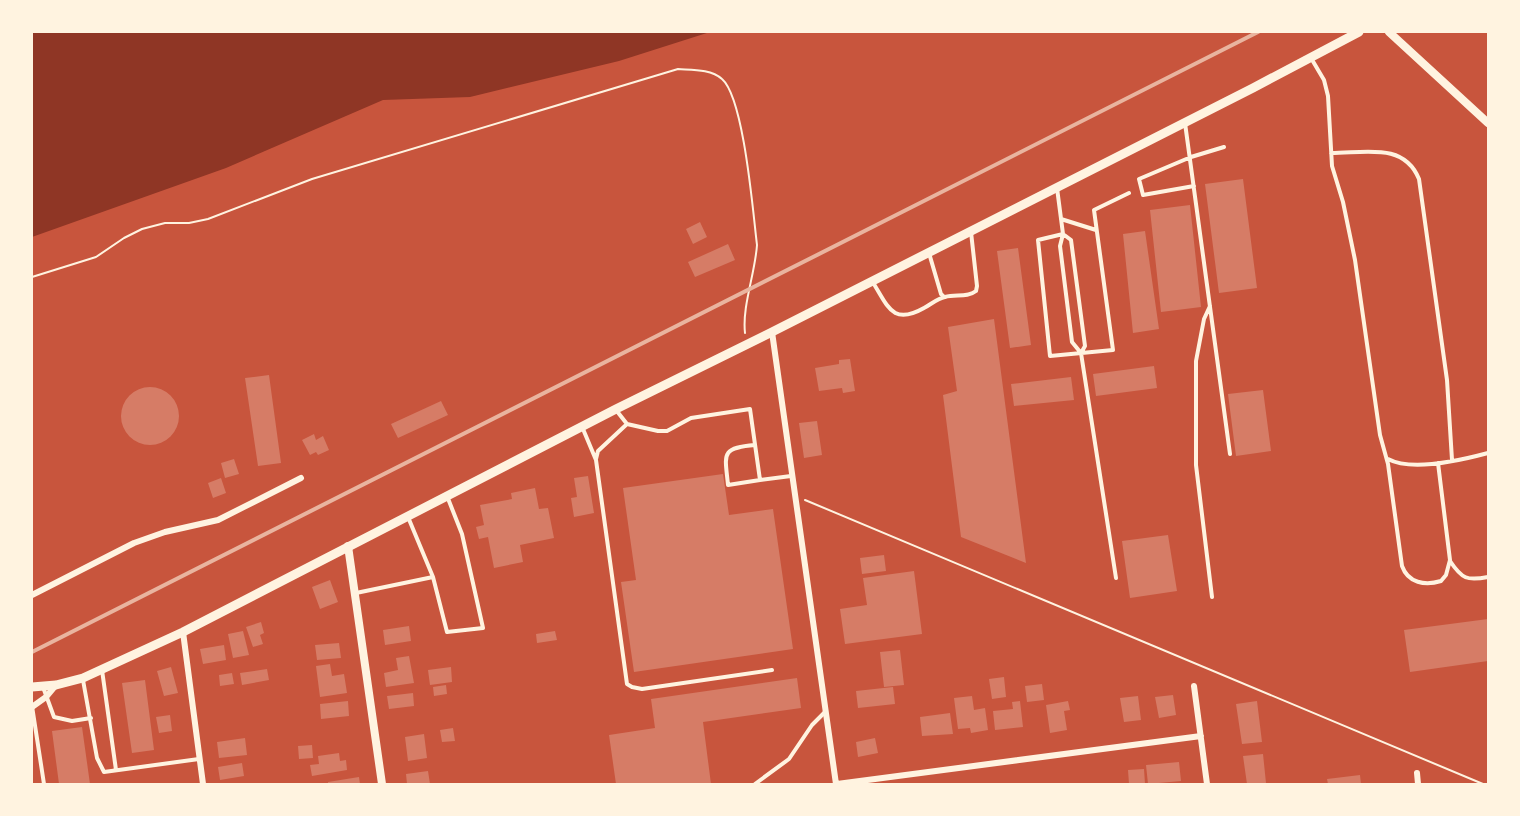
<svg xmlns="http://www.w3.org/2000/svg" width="1520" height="816" font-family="Manrope,sans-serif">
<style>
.water{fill:#8f3625}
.building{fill:#d67c66}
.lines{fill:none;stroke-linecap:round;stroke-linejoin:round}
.path{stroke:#fff3e0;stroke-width:2}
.service{stroke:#fff3e0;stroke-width:4}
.minor{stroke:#fff3e0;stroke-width:6}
.tertiary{stroke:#fff3e0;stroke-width:8}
.secondary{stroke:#fff3e0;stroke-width:9}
.rail{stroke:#e9b49f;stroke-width:4}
</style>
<rect width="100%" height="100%" fill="#c8553d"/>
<!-- water -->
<path class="water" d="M32,32h678l-91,29 -149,36 -87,3 -157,68 -194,69z"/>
<!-- building -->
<path class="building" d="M1243,179l14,109 -38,5 -14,-109z
M1190,205l11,102 -40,5 -11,-102z
M700,222l7,15 -14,7 -7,-15z
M1145,231l14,98 -26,4 -10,-99z
M728,244l7,16 -40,17 -7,-15z
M1018,248l13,97 -21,3 -13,-97z
M994,319l32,244 -65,-26 -18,-142 14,-4 -9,-64z
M850,359l5,32 -12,2 -1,-5 -23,3 -4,-23 24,-4v-4z
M1154,366l3,22 -61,8 -3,-22z
M269,375l12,88 -23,3 -13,-88z
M1071,377l3,23 -60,6 -3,-22z
M121 416a29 29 0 1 1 58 0a29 29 0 1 1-58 0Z
M1263,390l8,61 -35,5 -8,-62z
M441,401l7,14 -50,23 -7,-14z
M817,421l5,34 -18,3 -5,-35z
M314,434l2,6 7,-4 6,14 -11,5 -2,-3 -6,3 -8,-15z
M234,459l5,15 -14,4 -4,-15z
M723,474l6,41 44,-6 20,140 -159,23 -13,-90 15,-2 -13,-92z
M588,476l6,37 -20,4 -3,-19 6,-1 -3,-19z
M221,478l5,15 -13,5 -5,-15z
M535,488l4,21 9,-1 6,30 -34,7 3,17 -29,6 -6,-31 -9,2 -3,-12 8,-2 -4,-20 32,-6 -1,-6z
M1168,535l9,56 -47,7 -8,-57z
M884,555l2,16 -24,3 -2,-16z
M914,571l8,63 -77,10 -5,-35 27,-4 -4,-27z
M330,580l8,22 -18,7 -8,-22z
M1488,619v42l-78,11 -6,-42z
M261,622l3,11 -4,2 3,9 -10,3 -7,-20z
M409,626l2,15 -26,4 -2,-15z
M243,631l6,24 -16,3 -5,-24z
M555,631l2,9 -20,3 -1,-9z
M339,643l2,15 -24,2 -2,-15z
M224,645l2,15 -23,4 -3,-15z
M900,650l4,35 -20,2 -4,-35z
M409,656l5,27 -28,4 -2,-14 14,-3 -2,-12z
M330,664l2,12 12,-2 3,19 -27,4 -4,-31z
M171,667l7,26 -14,3 -7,-25z
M451,667l1,15 -22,3 -2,-15z
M267,669l2,11 -27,5 -2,-12z
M232,673l2,11 -14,2 -1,-11z
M1004,677l2,20 -14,2 -3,-20z
M797,678l4,30 -98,14 8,62h-95l-7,-49 46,-7 -4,-29z
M145,680l9,70 -22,3 -10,-70z
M1042,684l2,16 -17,2 -2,-16z
M446,685l1,9 -13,2 -1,-9z
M893,687l2,17 -37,4 -2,-17z
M413,693l1,13 -25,3 -2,-13z
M1173,695l3,20 -17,3 -4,-21z
M972,696l2,14 11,-2 3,22 -17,3 -1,-5 -12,1 -4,-31z
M1138,696l3,24 -17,2 -4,-24z
M348,701l1,15 -28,3 -1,-15z
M1020,701l3,26 -28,3 -2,-19 20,-2 -1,-7z
M1068,701l2,9 -6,1 3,19 -17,3 -4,-28z
M1257,701l5,41 -20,2 -6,-40z
M950,713l3,21 -31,2 -2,-19z
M170,715l2,16 -13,2 -3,-16z
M82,727l8,57h-31l-7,-53z
M453,728l2,13 -13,1 -2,-12z
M424,734l3,24 -19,3 -3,-24z
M245,738l2,17 -28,3 -2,-16z
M875,738l3,15 -20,4 -2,-15z
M312,745l1,13 -14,1 -1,-13z
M339,753l1,8 6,-1 1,10 -35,6 -2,-11 9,-1 -1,-8z
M1263,754l3,29 -19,1 -4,-28z
M1179,762l2,19 -33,3 -2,-19z
M242,763l2,13 -24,4 -2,-13z
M1144,769l1,15h-16l-1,-14z
M428,771l2,13h-23l-1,-10z
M1360,775l1,9h-33l-1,-5z
M359,777l1,7h-32v-2z"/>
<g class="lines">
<!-- path -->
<path class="path" d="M32,277l64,-20 28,-19 18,-9 23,-6h24l19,-4 104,-40 366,-110c14,1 33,0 44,10 22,19 31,134 35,166 -2,29 -15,61 -12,88
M805,500l678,284"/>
<!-- service -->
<path class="service" d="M1311,58l13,22 4,16 4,70 11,36 12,58 25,175 8,29 14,102c6,17 23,20 39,15l5,-6 4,-15 -12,-97
M1185,123l45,331
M1331,153c34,0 73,-11 88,26l28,201 5,80
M1194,186l-51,9 -4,-16 52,-22 33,-10
M1057,188l6,46 -3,12 12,96 9,11 35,225
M1061,219l35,11
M1063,234l-25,6 12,116 63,-6 -19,-140 35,-17
M1063,234l8,6 14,106 -4,7
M929,253l12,41 3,3
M872,281c16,25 20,45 52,27 6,-3 14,-10 21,-11 11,-3 22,1 31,-6l1,-5 -6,-54
M1210,306l-6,13 -8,42v104l16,132
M616,410l11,14 31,7h9l24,-13 59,-9 10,71 31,-4
M583,429l13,31 31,224 5,3 10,2 130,-19
M755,445c-35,3 -30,9 -27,40l32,-5
M596,459l2,-8 29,-27
M1388,459c24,13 74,1 100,-6
M408,517l25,60 14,55 36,-4 -21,-94 -15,-38
M1450,561c12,18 17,20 38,16
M356,593l77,-16
M102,670l14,100
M83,680l14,78 7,14 95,-13
M43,687l11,30 18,4 19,-3
M32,706l12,78
M755,784l34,-25 23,-34 13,-13"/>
<!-- minor -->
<path class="minor" d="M772,332l64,452
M32,595l102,-52 31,-11 53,-12 83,-42
M183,632l20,152
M1194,686l13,98
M32,707l14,-10 10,-12
M1417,773l1,11
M837,784l364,-48"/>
<!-- tertiary -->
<path class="tertiary" d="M1389,32l99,91
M348,546l34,238"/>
<!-- secondary -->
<path class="secondary" d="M32,687l24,-2 27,-7 100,-46 433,-223 156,-77 481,-244 106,-56"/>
<!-- rail -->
<path class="rail" d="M32,652l1226,-620"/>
</g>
<!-- border -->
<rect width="1520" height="816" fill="none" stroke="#fff3e0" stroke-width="66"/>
</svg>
